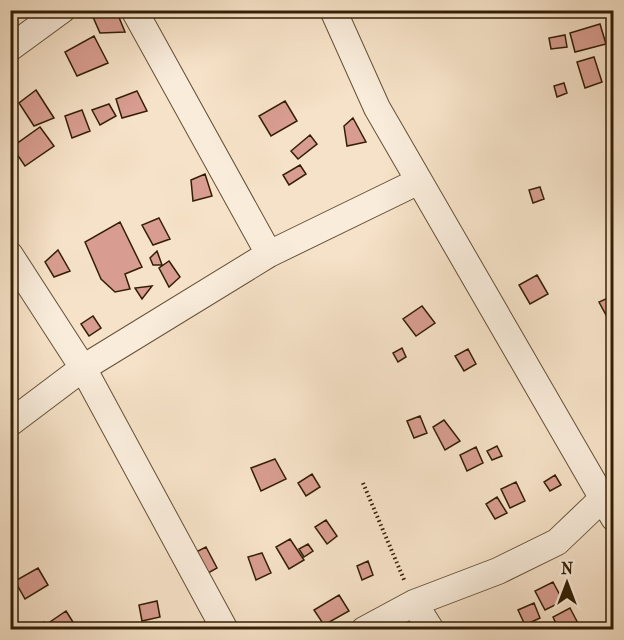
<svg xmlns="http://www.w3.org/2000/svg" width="624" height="640" font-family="'IM FELL French Canon',serif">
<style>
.building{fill:#d89d90;stroke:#331f05;stroke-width:1.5}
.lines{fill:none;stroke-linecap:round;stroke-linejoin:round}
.minor-casing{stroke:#645036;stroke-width:28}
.path{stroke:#331f05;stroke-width:4;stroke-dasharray:1.5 3;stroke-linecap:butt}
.minor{stroke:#f9ecdb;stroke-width:26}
</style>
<rect width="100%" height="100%" fill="#f6e2c8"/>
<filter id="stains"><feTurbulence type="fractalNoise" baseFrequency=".00333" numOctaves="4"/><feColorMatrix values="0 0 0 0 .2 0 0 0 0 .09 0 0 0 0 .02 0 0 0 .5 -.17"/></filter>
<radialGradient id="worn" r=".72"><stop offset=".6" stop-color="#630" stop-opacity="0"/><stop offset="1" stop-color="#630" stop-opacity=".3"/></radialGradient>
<!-- building -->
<path class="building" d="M104,10h12l9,22 -25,1 -7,-16z
M600,24l6,20 -31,8 -5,-19z
M565,35l2,12 -16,2 -2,-11z
M94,36l14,27 -31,13 -12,-24z
M594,57l8,25 -17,6 -8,-26z
M564,83l3,10 -10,4 -3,-11z
M36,90l18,28 -20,8 -15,-23z
M137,91l10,20 -25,7 -6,-19z
M285,101l12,20 -26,15 -12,-20z
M109,104l7,12 -16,9 -8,-15z
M82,110l8,21 -18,7 -7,-22z
M353,118l13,24 -19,4 -3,-20z
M40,127l14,19 -29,20 -13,-19z
M310,135l7,9 -19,15 -7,-8z
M300,165l6,9 -17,11 -6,-10z
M205,174l7,22 -19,5 -2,-21z
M540,187l4,12 -11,4 -4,-13z
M159,218l11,21 -17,6 -11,-20z
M120,222l22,45 -17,7 5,15 -15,3 -14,-13 -16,-37z
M58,250l12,21 -16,6 -9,-15z
M157,251l5,14h-9l-3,-7z
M169,261l11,16 -11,10 -10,-19z
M537,275l11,19 -18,10 -11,-19z
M152,286l-10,13 -7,-11z
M610,297l4,14 -8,4 -7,-13z
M422,306l13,17 -19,13 -13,-17z
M93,316l8,12 -12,8 -8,-12z
M402,348l4,9 -8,5 -5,-9z
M468,349l8,15 -12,7 -9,-15z
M420,416l7,17 -13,5 -7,-17z
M444,420l16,21 -15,9 -12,-23z
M497,446l5,10 -10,4 -5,-9z
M476,447l7,16 -16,8 -7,-16z
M275,459l11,20 -25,12 -10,-23z
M312,474l8,13 -14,9 -8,-13z
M555,475l6,10 -11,6 -6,-9z
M516,482l9,19 -15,7 -9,-19z
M497,497l10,16 -12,6 -9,-15z
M326,520l11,16 -10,8 -12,-17z
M290,539l14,21 -15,9 -13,-22z
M308,544l5,7 -9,6 -5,-8z
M206,547l11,21 -14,8 -11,-22z
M262,553l9,20 -15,7 -8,-23z
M368,561l5,14 -11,5 -5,-14z
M38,568l10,17 -23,14 -10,-18z
M553,582l10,19 -18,9 -10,-19z
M339,595l10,16 -25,14 -10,-15z
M157,601l3,16 -18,4 -3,-16z
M534,603l6,15 -15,7 -7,-15z
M570,608l11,21 -22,1 -6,-13z
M66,611l12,19h-23l-5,-8z
M44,622l5,8h-12l-2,-2z"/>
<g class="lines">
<!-- minor casing -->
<g class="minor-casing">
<path id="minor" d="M134,10l135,244
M333,10l44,98 237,410
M10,48l52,-38
M10,255l73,113 142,262
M10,423l73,-55 186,-114 150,-73
M414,603l17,27
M364,630l50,-27 84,-32 59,-29 45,-43 12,-6"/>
</g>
<!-- path -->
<path class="path" d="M363,483l42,99"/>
<!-- minor -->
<use href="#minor" class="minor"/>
</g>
<!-- margin -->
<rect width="624" height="640" fill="none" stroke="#f6e2c8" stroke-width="36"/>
<rect x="12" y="12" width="600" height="616" fill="none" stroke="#331f05" stroke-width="3"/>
<rect x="18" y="18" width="588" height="604" fill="none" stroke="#331f05" stroke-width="1.5"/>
<!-- north arrow -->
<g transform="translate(567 583)" stroke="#f9ecdb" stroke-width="4.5" paint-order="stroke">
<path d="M0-4.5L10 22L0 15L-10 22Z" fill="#331f05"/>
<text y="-9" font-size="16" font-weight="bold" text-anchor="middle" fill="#331f05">N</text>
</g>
<rect width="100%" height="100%" filter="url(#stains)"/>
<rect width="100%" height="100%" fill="url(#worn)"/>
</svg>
